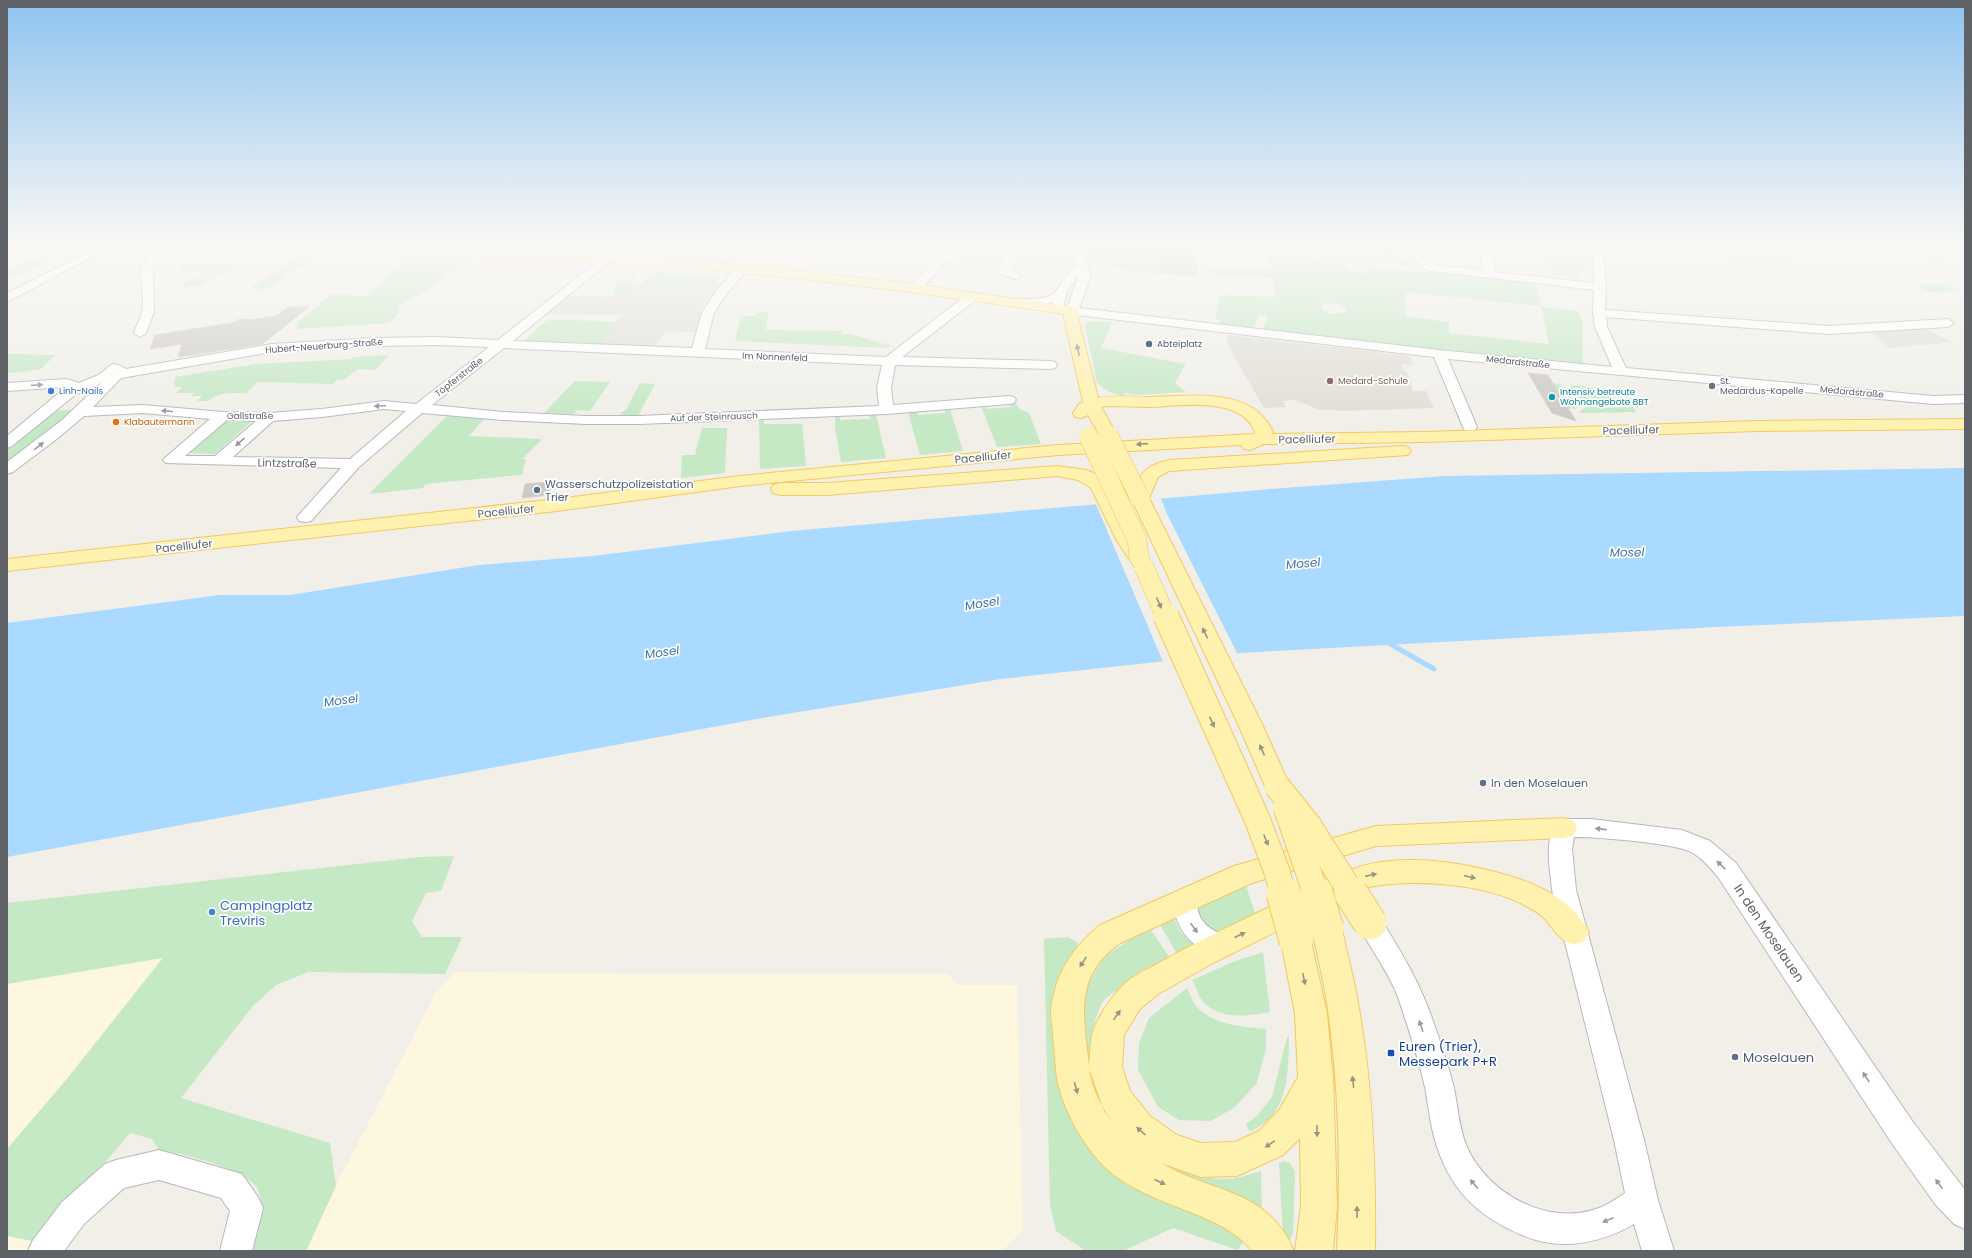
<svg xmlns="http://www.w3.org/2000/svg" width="1972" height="1258" font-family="Poppins,sans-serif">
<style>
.commercial{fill:#fef7e0}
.education{fill:#e1ded6}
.green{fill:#c5e8c5;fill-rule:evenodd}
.water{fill:#aadaff}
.pier{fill:#f1efe8}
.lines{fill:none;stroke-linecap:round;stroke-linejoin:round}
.stream{stroke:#aadaff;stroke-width:5}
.building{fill:#cccac5;stroke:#d6d1c6}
.minor-casing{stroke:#b5b8bc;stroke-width:2}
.major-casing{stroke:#f2c960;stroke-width:2}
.minor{fill:#fff;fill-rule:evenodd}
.major{fill:#fff2af;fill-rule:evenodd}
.major-bridge-far2-casing{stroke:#f2c960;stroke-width:20;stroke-linecap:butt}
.major-bridge-far1-casing{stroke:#f2c960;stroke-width:27;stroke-linecap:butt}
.major-bridge-casing{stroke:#f2c960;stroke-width:35;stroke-linecap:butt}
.major-bridge-far2{stroke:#fff2af;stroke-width:19}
.major-bridge-far1{stroke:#fff2af;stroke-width:25}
.major-bridge{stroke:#fff2af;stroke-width:33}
.oneway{fill:#979581}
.oneway2{fill:#979a9d}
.service-dot{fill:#5c6f8a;stroke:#fff;stroke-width:1.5}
.education-dot{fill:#8d6e63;stroke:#fff;stroke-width:1.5}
.worship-dot{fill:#6b7280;stroke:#fff;stroke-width:1.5}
.shop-dot{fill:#3f7fe0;stroke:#fff;stroke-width:1.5}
.culture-dot{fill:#0f9aa8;stroke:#fff;stroke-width:1.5}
.food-dot{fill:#e8710a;stroke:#fff;stroke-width:1.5}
.transit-dot{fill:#1a4fb4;stroke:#fff;stroke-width:1.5}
.labels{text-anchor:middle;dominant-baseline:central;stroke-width:3.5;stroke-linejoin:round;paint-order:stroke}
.far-service-label{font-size:9px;fill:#4e5e75;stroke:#fff;text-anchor:start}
.far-street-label{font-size:9px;fill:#5f6368;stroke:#fff}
.far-education-label{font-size:9px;fill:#785e54;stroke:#fff;text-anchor:start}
.far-worship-label{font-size:9px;fill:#5b616d;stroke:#fff;text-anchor:start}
.far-shop-label{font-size:9px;fill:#366cbe;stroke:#fff;text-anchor:start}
.far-culture-label{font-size:9px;fill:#0d838f;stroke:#fff;text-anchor:start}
.far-food-label{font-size:9px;fill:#c56008;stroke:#fff;text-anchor:start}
.street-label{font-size:11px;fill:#5f6368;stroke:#fff}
.service-label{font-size:11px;fill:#4e5e75;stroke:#fff;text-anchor:start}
.water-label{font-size:12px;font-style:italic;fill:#4174aa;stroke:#fff}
.near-shop-label{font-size:13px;fill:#366cbe;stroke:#fff;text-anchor:start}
.near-street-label{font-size:13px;fill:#5f6368;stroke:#fff}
.near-transit-label{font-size:13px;fill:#164399;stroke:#fff;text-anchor:start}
.near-service-label{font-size:13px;fill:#4e5e75;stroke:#fff;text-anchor:start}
</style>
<rect width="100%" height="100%" fill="#f1efe8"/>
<!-- commercial -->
<path class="commercial" d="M163,957l-97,123 -59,69v-165z
M455,972l181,2h311l12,11h58l6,245 -21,21h-696l30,-65 99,-192z
M7,1236l31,6 -7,9h-24z"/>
<!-- education -->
<path class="education" d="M1537,247h52l2,23 -12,1 2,8 -26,-4z
M633,284l86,1 -17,23 -6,24 -30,-1 -14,18 -55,-2 25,-32 -78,-1 22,-18 63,1z
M1924,328l28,14 -63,6 -16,-15z
M1228,335l182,21 3,9 -11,-1 2,7 3,1 6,19h13l8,17 -92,3 -25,-2 -21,-9 -13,1 3,6 -22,1 -35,-61 -3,-10z"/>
<!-- green -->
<path class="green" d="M1081,247h73l1,3h6l-1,23 -4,2 -16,-3 -3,1 -35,-9 -17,-8z
M1264,247l13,3 15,13 -14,3h-9z
M1372,247h15l27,19 -48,-4c-12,3 -34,2 -46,-5l60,-5z
M1762,251l19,9 -41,4 -12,-10z
M306,252l7,2 -2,2h5l-48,33h-19z
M416,253l54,3 -23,18h3l-2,2 -17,12 -32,17v9l-10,9 -92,6v-6l35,-29 34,2z
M53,258l-19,12 -27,9v-9l23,-11z
M1327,262l20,2 -1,5 22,4 1,-7 166,17 6,23 -136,-14v24l44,6v11l100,11 -8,-37 37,4 4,8 1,47 -320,-36 5,-14 -9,-2 -5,15 -35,-4 1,-5 -5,-1 5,-24 54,2 2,-4 -4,-15 -58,-2v-3l-12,-1 10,-4 52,2 30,-7zM1326,303l13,1 8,4v2c-7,6 -21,5 -27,-3z
M238,264l-36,21 -17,3 -1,-5 5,-1 -1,-2 16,-3 1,-2h-6l2,-4 -19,2 -2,-8z
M657,272l63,5v1l-6,7 -73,-1 11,-11z
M632,276h3l-6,21h-17l5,-15h10l1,-3h4z
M1945,283l16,8 -31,1 -16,-8z
M768,312l-2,18 76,1 -1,3h9l41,12 -3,2 -153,-7 6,-25h15l1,-3z
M548,319l69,3 -18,23 -75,-4z
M1094,321l18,1 -11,26 85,16 -11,19 11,9 -48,3 -14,-2v3c-11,-2 -19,-5 -27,-14l-12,-56 2,-4z
M7,354l48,1 -14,14c-12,1 -22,4 -34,4z
M387,355l2,1 -14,14 -16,-1 -16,11h-6l-4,4 -75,-2 -12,11c-13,0 -28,-1 -38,8h-11l5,-5h-11l4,-3h-19l6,-6h-8l1,-10 80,-13 97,-5 1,-2z
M575,381l35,1 -20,29 -13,-1 -3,4 -30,-1z
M640,383l15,1 -17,32h-18l2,-4 3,-1z
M1553,383l7,1 14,16 7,5 -6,4 -7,-1z
M1570,385l38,4 11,16c-28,0 -34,6 -49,-20z
M1016,403l3,6 10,4 12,31 -44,3 -16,-41h4l1,3 25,-2 -1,-3z
M1587,406l13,2 32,-1 5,5 -55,1 -3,-1z
M79,409l-72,56v-18l47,-36z
M944,409h6l13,42 -43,4 -12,-43 9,-1 1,4 27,-2z
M870,415h6l10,43 -45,4 -6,-34v-11l5,-1v4l30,-1z
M447,416l37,3 -15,17 73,3 -20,20h4l-4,16 -97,9 -2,4 -54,6z
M764,420v4h38l4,42 -46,3 -1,-48z
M221,422h30l-36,32 -31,-1z
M702,428h25l-2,45 -44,5 1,-23h13z
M454,856l-13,35 -15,2 -14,28 10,16h40l-17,37 -137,-2 -32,13 -23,21 -72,92 149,45 6,43 -30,65h-58c6,-16 15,-33 13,-51 -1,-3 -3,-11 -5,-14 -15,-18 -74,-33 -97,-36l-7,-11 -22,-6 -92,109 -31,-6v-87l59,-69 97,-122 -156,26v-81l413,-46z
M1245,883l11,33 -39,17 -12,-4 -6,-12 -2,-14z
M1172,914l8,17 16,14 -18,11 -20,-35z
M1149,927l21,31c-10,5 -21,8 -31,14 -8,5 -16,13 -23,19 -4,2 -9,6 -12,9 -8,12 -12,30 -13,43 -11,74 65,136 135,136 12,0 24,-5 35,-8l1,50 -100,-46 -64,-55 -21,-99 10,-35 17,-29z
M1068,937l9,5 1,13 -9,138 179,140 -10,17 -65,-22 -50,23h-37l-30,-20 -6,-26 -6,-266z
M1263,952l7,60c-22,4 -48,8 -66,-9 -5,-6 -8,-16 -12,-23l41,-18z
M1187,988c3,6 6,15 11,20 17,17 45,19 68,21v19l-9,35 -23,25 -24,13 -31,-1 -21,-13 -20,-37 1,-27 10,-25z
M1289,1036c-1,29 1,62 -21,84 -4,4 -11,7 -16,11l-3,-1 -3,-6 10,-7 16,-20 15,-60z
M1284,1161l6,2 5,9 -2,61 -4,9 -6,-9 -4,-70z"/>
<!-- water -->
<path class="water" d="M1965,468v148l-249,11 -476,26 -239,26 -239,39 -755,139v-234l213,-28h70l189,-30 114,-9 198,-25 480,-42 174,-13z"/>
<!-- pier -->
<path class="pier" d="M1160,496l6,16 72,143 -74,9 -69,-162z"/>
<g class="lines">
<!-- stream -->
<path class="stream" d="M1387,642l47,27"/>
</g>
<!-- building -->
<path class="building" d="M1157,247h38l2,28 -12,1 -25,-3z
M288,307h21l-47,37 -84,13 4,-13 -32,5 5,-14 76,-12 9,-4 9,1 27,-4z
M1528,373l20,2 28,46 -24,-8z
M551,482l-2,13 -27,3 3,-14z"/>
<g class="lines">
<!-- minor casing -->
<g class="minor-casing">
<path id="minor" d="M99,247h12l-104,55v-9z
M159,247h12l-13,10 -5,8 1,47 -8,21 -6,4 -6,-4c2,-7 6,-14 8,-21 5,-28 -13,-45 17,-65z
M616,247h11l-114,94 179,7 10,-35 14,-22 22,-24 4,-1 6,3 -23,27 -11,17 -9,36 181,8 83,-64h8l2,3 -2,3 -75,58 148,4 5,1 2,3 -2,3 -5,1 -155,-4 -4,23 2,17 116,-9 5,1 2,3 -2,3 -5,1 -122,10 -248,10h-53l-83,-4 -81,-7 -63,54 -48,54 -6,1 -6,-1 -2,-4 44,-49 -175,-5 -3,-3 3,-3 44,-38 -67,-6 -59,3 -26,22 -45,34 -6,2v-12l55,-42 39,-37 -26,12 -63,51 -5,2v-12l59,-49 -59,4v-8l60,-4 12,4c6,-3 13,-5 19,-8 14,-8 10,-16 28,-6l146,-25 104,-6 61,-1 61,3zM437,345l52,2 -73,57 -32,-3 -62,8 -53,4 -46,-1 -80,-7 -50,2 28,-29 151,-26 104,-6zM504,348l378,17 -5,23 2,18 -240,10h-53l-83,-4 -71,-7zM384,409l22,2 -56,48 -117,-2 40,-36 49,-4zM227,420l29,1 -41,35h-30z
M1071,247h10l10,29 -12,32 360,42 173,17 -17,-40 -2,-14 1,-23 -163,-19 -4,-1 -31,-23h12l26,18 50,5 -3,-13 -14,-10h12l13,9 3,16 99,11 -1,-36h10l3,40 -1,23 224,16 119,-7 6,4 -6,4 -119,7 -223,-17 1,10 19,41 307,28 32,-1v8l-32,1 -485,-45 29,68 -2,3h-10l-2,-3 -29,-70 -366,-43 -2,-3 13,-36 -12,16 -5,21h-8l-2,-10 -8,3 -28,1 -2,-3 2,-3c11,-2 32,1 40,-9 7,-9 11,-18 20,-25l-3,-10 -56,1 -6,13 9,4 2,2 -6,3 -16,-5 -2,-2 8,-15c-19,0 -44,-3 -61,5l-24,28h-8l-2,-2c7,-10 17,-23 26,-30 14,-11 111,-8 134,-8z
M1768,247h12l10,8 -1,2h-8z
M1886,247h24l55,8v6l-74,-11z
M1564,819h27l91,11 28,11 26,22 177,259 52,68v39l-11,-5 -19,-20 -44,-62 -173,-265c-7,-8 -15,-18 -25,-24 -16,-10 -96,-16 -119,-16l-2,12 4,41 68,250 14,60 16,51h-32l-8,-27c-34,20 -73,27 -110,12 -48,-20 -76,-48 -90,-99 -4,-16 -6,-33 -9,-50 -7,-30 -17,-60 -27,-90 -10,-26 -28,-49 -41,-74l4,-7 9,-3 9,3c22,36 40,64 54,105 8,22 15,44 21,67 4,19 5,41 13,59 21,47 81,80 132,61 9,-3 18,-10 26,-15l-11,-53 -62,-250c-2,-23 -8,-47 4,-68z
M1184,890l9,3c4,8 4,20 9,27 8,12 22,12 29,25l-4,8c-9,3 -14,2 -23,-3 -21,-11 -28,-27 -32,-50l3,-7z
M159,1150l83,24 16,23 5,11 -11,43h-32l10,-40 -9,-13 -62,-18 -35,8 -40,36 -20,27h-36l5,-11 29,-38 43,-38 11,-4z"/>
</g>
<!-- major casing -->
<g class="major-casing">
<path id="major" d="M365,247h71l205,10 101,8 165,18 165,24 5,1 2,3 -1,7 20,80c17,-3 35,-1 52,-1 40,-1 103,-11 123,35l-1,2 152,-2 333,-11 208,-2v10l-208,2 -333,11 -160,2 -14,6 -6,-1 -3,-4 -183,10 -318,31 -183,25 -550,60v-12l550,-60 183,-23 318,-31 196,-11 1,-2c-13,-35 -72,-27 -101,-25 -15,0 -31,-1 -46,-1l-7,1 16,28 -3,4 -6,1 -6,-1 -14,-24 -7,3 -6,-1 -2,-4 6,-9 4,-2 -19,-84v-4c-107,-16 -214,-31 -323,-41 -123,-12 -247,-16 -370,-22z
M1402,446l6,1 3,4 -3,4 -239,16 -11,6 -9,21 113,226 28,62 -4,7 -9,2 -9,-2 -30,-69 -107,-226c10,-25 11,-31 38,-38z
M1057,466l29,4 10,4 10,7 30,59 17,25 -3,4 -7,2 -7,-2 -19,-28 -26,-53 -13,-8 -21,-4 -230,19h-47l-7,-2 -2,-4 2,-4 7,-2h47z
M1564,818l10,3 3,7 -3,7 -10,3 -188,8 -124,37 -132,60c-5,4 -11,8 -16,14 -29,30 -19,72 -15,109 1,-11 1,-24 4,-34 5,-17 23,-42 37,-53 14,-9 30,-16 45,-25 36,-19 73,-37 111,-55 31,-14 61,-32 95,-37 43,-6 88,2 129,14 32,10 63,25 79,56l-5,9c-3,1 -8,3 -11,3 -13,-2 -21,-18 -29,-26 -5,-5 -12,-9 -18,-12 -42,-23 -116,-28 -162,-18l-149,74 -57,32 -18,15 -16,26 -2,32 8,24 20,25 27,19 24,8 34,-1 24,-11 20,-21 19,-33 -3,-63 -14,-73 4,-9 11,-3 11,3 4,9 16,73 6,64 4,128 -4,45h-38l6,-45 -1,-68 -17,17 -46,21 -36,1 -40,-14c49,30 107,25 133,88h-42c-17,-22 -46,-33 -72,-43 -25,-10 -51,-20 -72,-38 -24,-22 -44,-59 -51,-91 -2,-14 -2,-29 -4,-42 0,-8 -2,-17 -2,-25 3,-36 21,-64 49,-87l134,-59 142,-40zM1089,1068l15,43 12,15c-14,-18 -24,-35 -27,-58z
M1327,917l10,3 5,9c5,25 12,49 16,74 15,82 18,165 17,248h-38c4,-83 2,-166 -10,-248 -4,-25 -10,-49 -15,-74l5,-9z"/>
</g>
<!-- minor -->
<use href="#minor" class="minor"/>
<!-- major -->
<use href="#major" class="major"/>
<!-- major-bridge-far2 casing -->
<g class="major-bridge-far2-casing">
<path id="major-bridge-far2" d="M1108,435l32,63
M1089,437l48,103 2,17
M1144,567l22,50"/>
</g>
<!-- major-bridge-far1 casing -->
<g class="major-bridge-far1-casing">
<path id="major-bridge-far1" d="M1166,616l92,205 19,51 6,22
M1277,786l32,40 43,68
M1286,807l30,87"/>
</g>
<!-- major-bridge casing -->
<g class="major-bridge-casing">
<path id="major-bridge" d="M1283,893l13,48
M1316,893l11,36
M1351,893l19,30"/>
</g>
<!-- major-bridge-far2 -->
<use href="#major-bridge-far2" class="major-bridge-far2"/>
<!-- major-bridge-far1 -->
<use href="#major-bridge-far1" class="major-bridge-far1"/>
<!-- major-bridge -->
<use href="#major-bridge" class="major-bridge"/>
</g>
<!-- one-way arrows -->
<defs><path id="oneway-solid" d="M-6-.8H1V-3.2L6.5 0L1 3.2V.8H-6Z"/></defs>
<g class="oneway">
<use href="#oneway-solid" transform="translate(1078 350) rotate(-102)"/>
<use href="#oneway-solid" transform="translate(1142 444) rotate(176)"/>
<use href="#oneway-solid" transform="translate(1159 603) rotate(66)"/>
<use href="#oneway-solid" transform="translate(1205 633) rotate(-116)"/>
<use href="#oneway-solid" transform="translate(1212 722) rotate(66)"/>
<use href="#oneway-solid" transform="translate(1262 750) rotate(-114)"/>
<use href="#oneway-solid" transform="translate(1266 840) rotate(68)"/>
<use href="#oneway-solid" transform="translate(1371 875) rotate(-13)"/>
<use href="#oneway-solid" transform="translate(1470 877) rotate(13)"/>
<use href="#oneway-solid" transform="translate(1240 935) rotate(-25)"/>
<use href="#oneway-solid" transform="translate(1083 962) rotate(123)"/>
<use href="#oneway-solid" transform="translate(1304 979) rotate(79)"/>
<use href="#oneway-solid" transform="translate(1117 1015) rotate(-55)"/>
<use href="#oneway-solid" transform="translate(1353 1082) rotate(-97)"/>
<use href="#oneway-solid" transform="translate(1076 1088) rotate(74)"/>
<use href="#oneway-solid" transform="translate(1141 1131) rotate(-138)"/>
<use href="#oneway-solid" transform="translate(1317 1131) rotate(89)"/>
<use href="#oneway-solid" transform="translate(1270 1144) rotate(145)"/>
<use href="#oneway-solid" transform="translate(1160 1182) rotate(24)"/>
<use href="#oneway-solid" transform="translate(1357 1212) rotate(-90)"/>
</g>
<g class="oneway2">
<use href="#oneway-solid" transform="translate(37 385) rotate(-4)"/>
<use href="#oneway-solid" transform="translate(380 406) rotate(177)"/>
<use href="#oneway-solid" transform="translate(167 411) rotate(-175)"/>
<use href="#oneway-solid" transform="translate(240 442) rotate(139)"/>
<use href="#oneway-solid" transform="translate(39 446) rotate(-37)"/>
<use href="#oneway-solid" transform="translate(1601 829) rotate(-173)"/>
<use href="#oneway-solid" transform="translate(1721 865) rotate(-137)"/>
<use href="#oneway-solid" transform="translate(1194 928) rotate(54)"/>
<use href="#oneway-solid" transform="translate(1421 1026) rotate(-109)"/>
<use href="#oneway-solid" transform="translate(1866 1077) rotate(-123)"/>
<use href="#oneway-solid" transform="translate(1474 1184) rotate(-131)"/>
<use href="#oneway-solid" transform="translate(1939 1184) rotate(-126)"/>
<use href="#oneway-solid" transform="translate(1608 1220) rotate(158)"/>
</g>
<!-- sky -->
<linearGradient id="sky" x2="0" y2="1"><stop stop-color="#8fc3f1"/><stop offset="0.58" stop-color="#f9f8f5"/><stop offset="1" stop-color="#f9f8f5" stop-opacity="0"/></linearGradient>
<rect width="1972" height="423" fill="url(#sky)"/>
<!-- markers -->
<g class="service-dot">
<circle cx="1149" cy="344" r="4"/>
<circle cx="537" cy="490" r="4"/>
<circle cx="1483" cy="783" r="4"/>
<circle cx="1735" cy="1057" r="4"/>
</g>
<circle class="education-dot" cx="1330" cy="381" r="4"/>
<circle class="worship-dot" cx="1712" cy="386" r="4"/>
<g class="shop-dot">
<circle cx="51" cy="391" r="4"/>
<circle cx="212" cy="912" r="4"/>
</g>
<circle class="culture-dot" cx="1552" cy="397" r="4"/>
<circle class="food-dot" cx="116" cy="422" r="4"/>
<rect class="transit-dot" x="1387" y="1049" width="8" height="8" rx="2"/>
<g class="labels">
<!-- far-service labels -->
<g class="far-service-label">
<text x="1157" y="344">Abteiplatz</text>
</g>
<!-- far-street labels -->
<g class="far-street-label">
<text transform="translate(324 346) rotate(-4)">Hubert-Neuerburg-Straße</text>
<text transform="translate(775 357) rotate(2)">Im Nonnenfeld</text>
<text transform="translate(1518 362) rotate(6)">Medardstraße</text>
<text transform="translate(459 377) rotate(-38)">Töpferstraße</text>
<text transform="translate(1852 392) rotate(5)">Medardstraße</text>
<text x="250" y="416">Gallstraße</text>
<text transform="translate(714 417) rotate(-2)">Auf der Steinrausch</text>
</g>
<!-- far-education labels -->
<g class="far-education-label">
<text x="1338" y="381">Medard-Schule</text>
</g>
<!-- far-worship labels -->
<g class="far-worship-label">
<text x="1720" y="381">St.<tspan x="1720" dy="10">Medardus-Kapelle</tspan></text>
</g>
<!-- far-shop labels -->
<g class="far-shop-label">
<text x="59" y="391">Linh-Nails</text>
</g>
<!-- far-culture labels -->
<g class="far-culture-label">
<text x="1560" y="392">Intensiv betreute<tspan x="1560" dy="10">Wohnangebote BBT</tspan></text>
</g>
<!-- far-food labels -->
<g class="far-food-label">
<text x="124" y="422">Klabautermann</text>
</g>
<!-- street labels -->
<g class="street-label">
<text transform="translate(1631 430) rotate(-2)">Pacelliufer</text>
<text transform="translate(1307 439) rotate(-1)">Pacelliufer</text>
<text transform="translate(983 457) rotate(-5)">Pacelliufer</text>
<text transform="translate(287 463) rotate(1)">Lintzstraße</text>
<text transform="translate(506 511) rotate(-6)">Pacelliufer</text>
<text transform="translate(184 546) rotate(-6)">Pacelliufer</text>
</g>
<!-- service labels -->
<g class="service-label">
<text x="545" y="484">Wasserschutzpolizeistation<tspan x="545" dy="13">Trier</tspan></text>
<text x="1491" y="783">In den Moselauen</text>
</g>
<!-- water labels -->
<g class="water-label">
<text transform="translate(1627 552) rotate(-1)">Mosel</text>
<text transform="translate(1303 563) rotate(-5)">Mosel</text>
<text transform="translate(982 603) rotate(-9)">Mosel</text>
<text transform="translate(662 652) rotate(-8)">Mosel</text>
<text transform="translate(341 700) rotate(-8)">Mosel</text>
</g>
<!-- near-shop labels -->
<g class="near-shop-label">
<text x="220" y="905">Campingplatz<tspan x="220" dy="15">Treviris</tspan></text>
</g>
<!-- near-street labels -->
<g class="near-street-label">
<text transform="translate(1769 933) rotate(56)">In den Moselauen</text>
</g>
<!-- near-transit labels -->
<g class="near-transit-label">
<text x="1399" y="1046">Euren (Trier),<tspan x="1399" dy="15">Messepark P+R</tspan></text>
</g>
<!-- near-service labels -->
<g class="near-service-label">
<text x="1743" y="1057">Moselauen</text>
</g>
</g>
<!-- border -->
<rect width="1972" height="1258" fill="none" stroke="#5f6368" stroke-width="16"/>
</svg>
